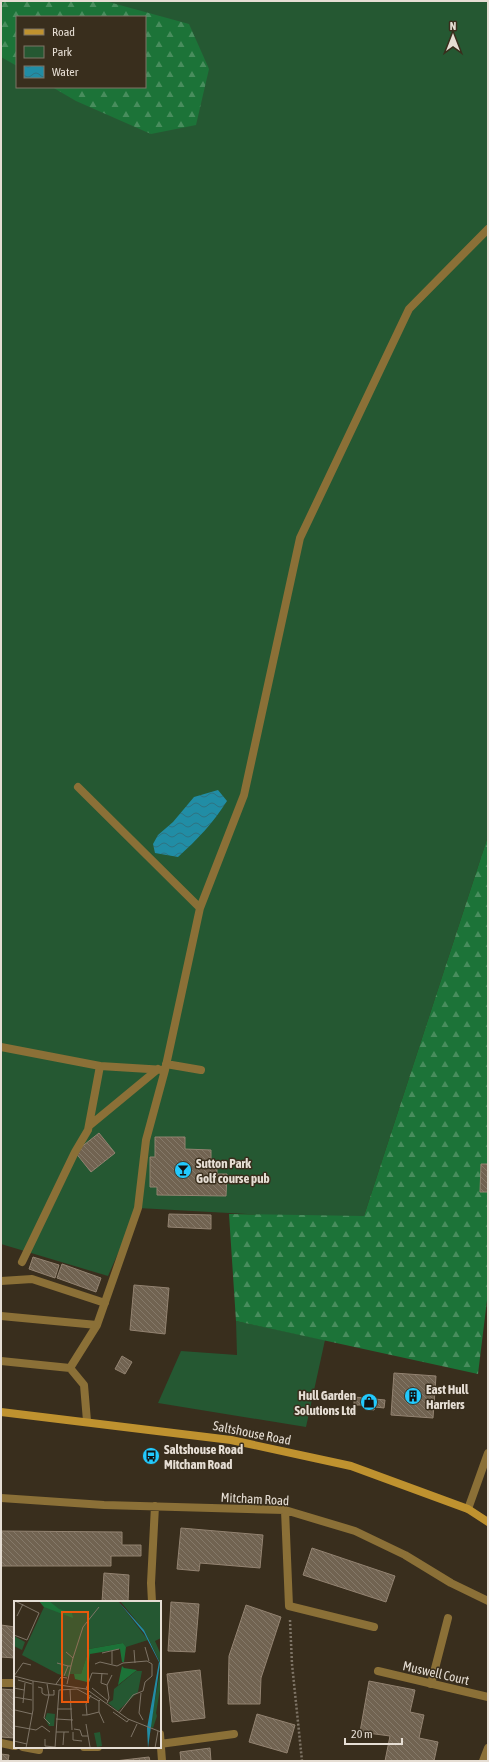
<svg xmlns="http://www.w3.org/2000/svg" width="489" height="1762" font-family="'Asap Condensed',sans-serif">
<style>
.green{fill:#255832;fill-rule:evenodd}
.forest{fill:url(#forest-firs)}
.water{fill:url(#water-waves)}
.building{fill:url(#building-back-hatch);stroke:#938371}
.lines{fill:none;stroke-linecap:round;stroke-linejoin:round}
.path{stroke:#7e7466;stroke-width:2.5;stroke-dasharray:2 2;stroke-linecap:butt}
.service{stroke:#8b7037;stroke-width:8}
.minor{stroke:#8b7037;stroke-width:8}
.secondary{stroke:#bf922f;stroke-width:8}
.labels{text-anchor:middle;dominant-baseline:central;stroke-width:3;stroke-linejoin:round;paint-order:stroke}
.poi-label{font-size:13px;font-weight:bold;fill:#e6ded4;stroke:#392e1d;text-anchor:start}
.street-label{font-size:13px;fill:#e6ded4;stroke:#392e1d}
.inset-road{fill:none;stroke:#7e7466;stroke-width:1}
.view{fill:#e8590c;fill-opacity:0.15;stroke:#e8590c;stroke-width:2}
.inset-edge{fill:none;stroke:#e6ded4;stroke-width:2}
</style>
<defs>
<pattern id="forest-firs" width="22" height="20" patternUnits="userSpaceOnUse"><rect width="22" height="20" fill="#1c7338"/><path d="M5 1l3.5 6h-7zM16 11l3.5 6h-7z" fill="#488d5d"/></pattern>
<pattern id="water-waves" width="16" height="10" patternUnits="userSpaceOnUse"><rect width="16" height="10" fill="#218da5"/><path d="M0 5q4-4 8 0t8 0" fill="none" stroke="#2e7382"/></pattern>
<pattern id="building-back-hatch" width="6" height="6" patternUnits="userSpaceOnUse"><rect width="6" height="6" fill="#716351"/><path d="M-1 5l2 2M0 0l6 6M5-1l2 2" fill="none" stroke="#857969"/></pattern>
</defs>
<rect width="100%" height="100%" fill="#392e1d"/>
<!-- green -->
<path class="green" d="M1,1h487v835l-124,380 -63,1 -163,-9 -30,68 -107,-32zM17,17h128v70h-128z
M236,1321l89,19 -19,87 -148,-24 23,-52 56,4z"/>
<!-- forest -->
<path class="forest" d="M1,1h104l84,23 20,45 -13,56 -45,9 -75,-33 -24,-14h93v-70h-128v49l-16,-9z
M488,836v456l-10,82 -242,-53 -7,-107 135,2z"/>
<!-- water -->
<path class="water" d="M218,790l9,11c-14,22 -30,39 -49,56l-23,-4 -2,-9 5,-9 15,-13 21,-25z"/>
<!-- building -->
<path class="building" d="M99,1133l16,20 -24,19 -16,-20z
M155,1137h30v12l26,1v15h6v9h10l-1,22 -69,-1v-8h-7v-30h5z
M481,1164h7v28h-8z
M169,1214l42,1v14l-43,-2z
M33,1257l26,8 -4,13 -26,-9z
M62,1264l39,14 -5,14 -39,-14z
M134,1285l35,3 -4,46 -35,-4z
M122,1356l10,6 -7,12 -10,-5z
M394,1373l42,3 -3,42 -42,-3z
M354,1397l31,3 -1,8 -9,-1 -1,3 -9,-1v-4h-11z
M181,1528l82,7 -3,33 -60,-5 -1,8 -22,-2z
M1,1531l121,1v13h19v11h-30v10h-110z
M312,1548l83,28 -9,26 -83,-27z
M104,1573l25,2 -1,27h-26z
M171,1602l28,2 -4,48 -27,-1z
M246,1605l35,12 -20,61 -1,26h-32l1,-48z
M1,1625l14,2v31l-14,-1z
M200,1670l5,48 -33,4 -5,-48z
M369,1681l46,9 -5,22 14,3 -5,23 19,4 -4,19h-49l5,-25 -30,-4z
M1,1689l14,1v48l-14,-1z
M257,1714l38,11 -8,28 -38,-11z
M210,1748l1,13h-30l-1,-9z
M1,1754l8,1 -1,6h-7z
M149,1757l1,4h-35z"/>
<g class="lines">
<!-- path -->
<path class="path" d="M290,1620l2,44 10,97"/>
<!-- service -->
<path class="service" d="M78,787l122,121 -35,162
M200,908l44,-113 56,-257 109,-229 79,-80
M1,1047l99,19 -12,64 -13,22 -53,110
M166,1064l35,6
M89,1126l69,-57
M1,1281l31,-2 73,24
M1,1316l96,9
M1,1361l69,7 14,17 3,36
M70,1368l27,-43 41,-117 8,-68 19,-70 -65,-4
M431,1684l17,-66"/>
<!-- minor -->
<path class="minor" d="M1,1498l103,7 181,5 70,21 50,24 46,28 37,18
M468,1509l20,-56
M285,1510l4,96 85,21
M152,1602l-1,-19 4,-77
M378,1671l110,26
M1,1683h14
M160,1734l2,27
M1,1743l14,3
M160,1744l74,-10
M23,1747l16,3
M84,1747h14
M483,1761l5,-13"/>
<!-- secondary -->
<path class="secondary" d="M1,1412l230,28 120,26 117,43 20,13"/>
</g>
<!-- icons -->
<defs>
<g id="bar-disc" transform="scale(0.9)"><circle r="9.5" fill="#22c9fd" stroke="#392e1d"/><path d="M-6-5H6L.8 .8V4.5H3.5V6h-7V4.5H-.8V.8Z" fill="#111"/></g>
<g id="building-disc" transform="scale(0.9)"><circle r="9.5" fill="#22c9fd" stroke="#392e1d"/><path d="M-4-6H4V6H1V3H-1V6H-4ZM-2.5-4.3h1.7v1.8h-1.7ZM.8-4.3h1.7v1.8H.8ZM-2.5-1h1.7V.8h-1.7ZM.8-1h1.7V.8H.8Z" fill="#111"/></g>
<g id="shop-disc" transform="scale(0.9)"><circle r="9.5" fill="#22c9fd" stroke="#392e1d"/><path d="M-5-2.5h2.3a2.7 3.5 0 0 1 5.4 0H5L5.5 6h-11ZM-1.5-2.5h3a1.5 2.3 0 0 0-3 0Z" fill="#111"/></g>
<g id="bus-disc" transform="scale(0.9)"><circle r="9.5" fill="#22c9fd" stroke="#392e1d"/><path d="M-5-6H5V4H4V6H2V4H-2V6H-4V4H-5ZM-3.5-4V0h7V-4ZM-3.5 1.2v1.5H-2V1.2ZM2 1.2v1.5H3.5V1.2Z" fill="#111"/></g>
</defs>
<g fill-rule="evenodd">
<use href="#bar-disc" x="183" y="1170"/>
<use href="#building-disc" x="413" y="1396"/>
<use href="#shop-disc" x="369" y="1402"/>
<use href="#bus-disc" x="151" y="1456"/>
</g>
<g class="labels">
<!-- poi labels -->
<g class="poi-label">
<text x="196" y="1163">Sutton Park<tspan x="196" dy="15">Golf course pub</tspan></text>
<text x="426" y="1389">East Hull<tspan x="426" dy="15">Harriers</tspan></text>
<text x="356" y="1395" text-anchor="end">Hull Garden<tspan x="356" dy="15">Solutions Ltd</tspan></text>
<text x="164" y="1449">Saltshouse Road<tspan x="164" dy="15">Mitcham Road</tspan></text>
</g>
<!-- street labels -->
<g class="street-label">
<text transform="translate(252 1433) rotate(11)">Saltshouse Road</text>
<text transform="translate(255 1499) rotate(3)">Mitcham Road</text>
<text transform="translate(436 1673) rotate(13)">Muswell Court</text>
</g>
</g>
<!-- overview -->
<g transform="translate(14 1601)">
<rect width="147" height="147" fill="#392e1d"/>
<path d="M25,0h79l30,39 -22,7 -3,-4 -34,6 -8,25h-11l-2,3 -10,-3 -36,-19 22,-48zM86,131l2,14 -5,1 -3,-14z" fill="#255832"/>
<path d="M25,0h10l10,8 13,4 1,5 -29,-11zM109,42l3,4 -2,15h-2l-2,-13 -30,5 -3,28 -12,-3 -1,-5h7l8,-25zM108,65l2,2 13,2 -19,15z" fill="#1c7338"/>
<path d="M106,0h41v37l-6,3 6,14v29l-5,29 1,3 -4,12 -3,-1 10,-55 -1,-12 -15,-30zM0,35l11,6 -3,8 -8,-4zM122,70h6l-4,21 -20,19 -10,-8 5,-3 1,-11zM33,112l8,1 -1,12h-5l-4,-7z" fill="#255832"/>
<path d="M104,0l26,29 16,33 -12,85 -1,-20 12,-66 -15,-29z" fill="#218da5"/>
<path class="inset-road" d="M3,15l6,-12M0,34l13,5 12,-27 -24,-12M131,46l4,14M120,49l1,13M98,50v13M52,51l7,6 -2,8M88,52l17,-4M59,57l10,-31 16,-20M43,62l11,3 -4,10M81,63l5,-2 17,4 6,-3 24,-2 5,3v12l-7,6 -2,9 -10,4 -14,18M88,72l-1,10 6,2M0,75l9,-13 8,2M0,75l19,5 53,8 42,30 33,13M4,79l14,4M33,83l2,11 -5,23 6,6M42,83l5,-7 6,1M53,83l4,-18h-3M1,85l-1,2 10,2M24,86l4,1v5l3,2h9v-5l-1,1M78,87l16,13M56,88l2,41M72,88l6,-16 16,1M127,92l-2,20 4,7M0,96l18,3M9,102l2,-20M93,102l2,-5 -2,-13 5,-10M43,108h15M1,109l17,4M85,111l5,11M99,111l14,10 2,-3M68,114h5l-1,-11 5,-9M73,114l12,-3v-11M42,118l17,1M72,123l4,23M0,125l22,4 6,-4 8,6M60,128l6,1 2,6h6M42,131h13M59,131v8l9,1M117,136l6,-13M31,138v7l10,1M0,140l13,3M49,144l1,-13M12,147l7,-38v-29M41,147l4,-58 18,-1 22,12 2,-2M141,147l3,-17"/>
<path class="view" d="M48,11h26v90h-26z"/>
<rect width="147" height="147" class="inset-edge"/>
</g>
<!-- border -->
<rect width="489" height="1762" fill="none" stroke="#e6ded4" stroke-width="4"/>
<!-- legend -->
<rect x="16" y="16" width="130" height="72" fill="#392e1d" stroke="#7e7466"/>
<rect x="24" y="29" width="20" height="6" fill="#bf922f" stroke="#7e7466"/>
<text x="52" y="36" font-size="12" fill="#e6ded4">Road</text>
<rect x="24" y="46" width="20" height="12" fill="#255832" stroke="#7e7466"/>
<text x="52" y="56" font-size="12" fill="#e6ded4">Park</text>
<rect x="24" y="66" width="20" height="12" fill="url(#water-waves)" stroke="#7e7466"/>
<text x="52" y="76" font-size="12" fill="#e6ded4">Water</text>
<!-- north arrow -->
<g transform="translate(453 36)" stroke="#392e1d" stroke-width="3" paint-order="stroke">
<path d="M0-3L7 15L0 10L-7 15Z" fill="#e6ded4"/>
<text y="-6" font-size="11" font-weight="bold" text-anchor="middle" fill="#e6ded4">N</text>
</g>
<!-- scale -->
<path d="M345 1738v6h57v-6" fill="none" stroke="#e6ded4" stroke-width="2"/>
<text x="351" y="1738" font-size="12" fill="#e6ded4" stroke="#392e1d" stroke-width="3" paint-order="stroke">20 m</text>
</svg>
